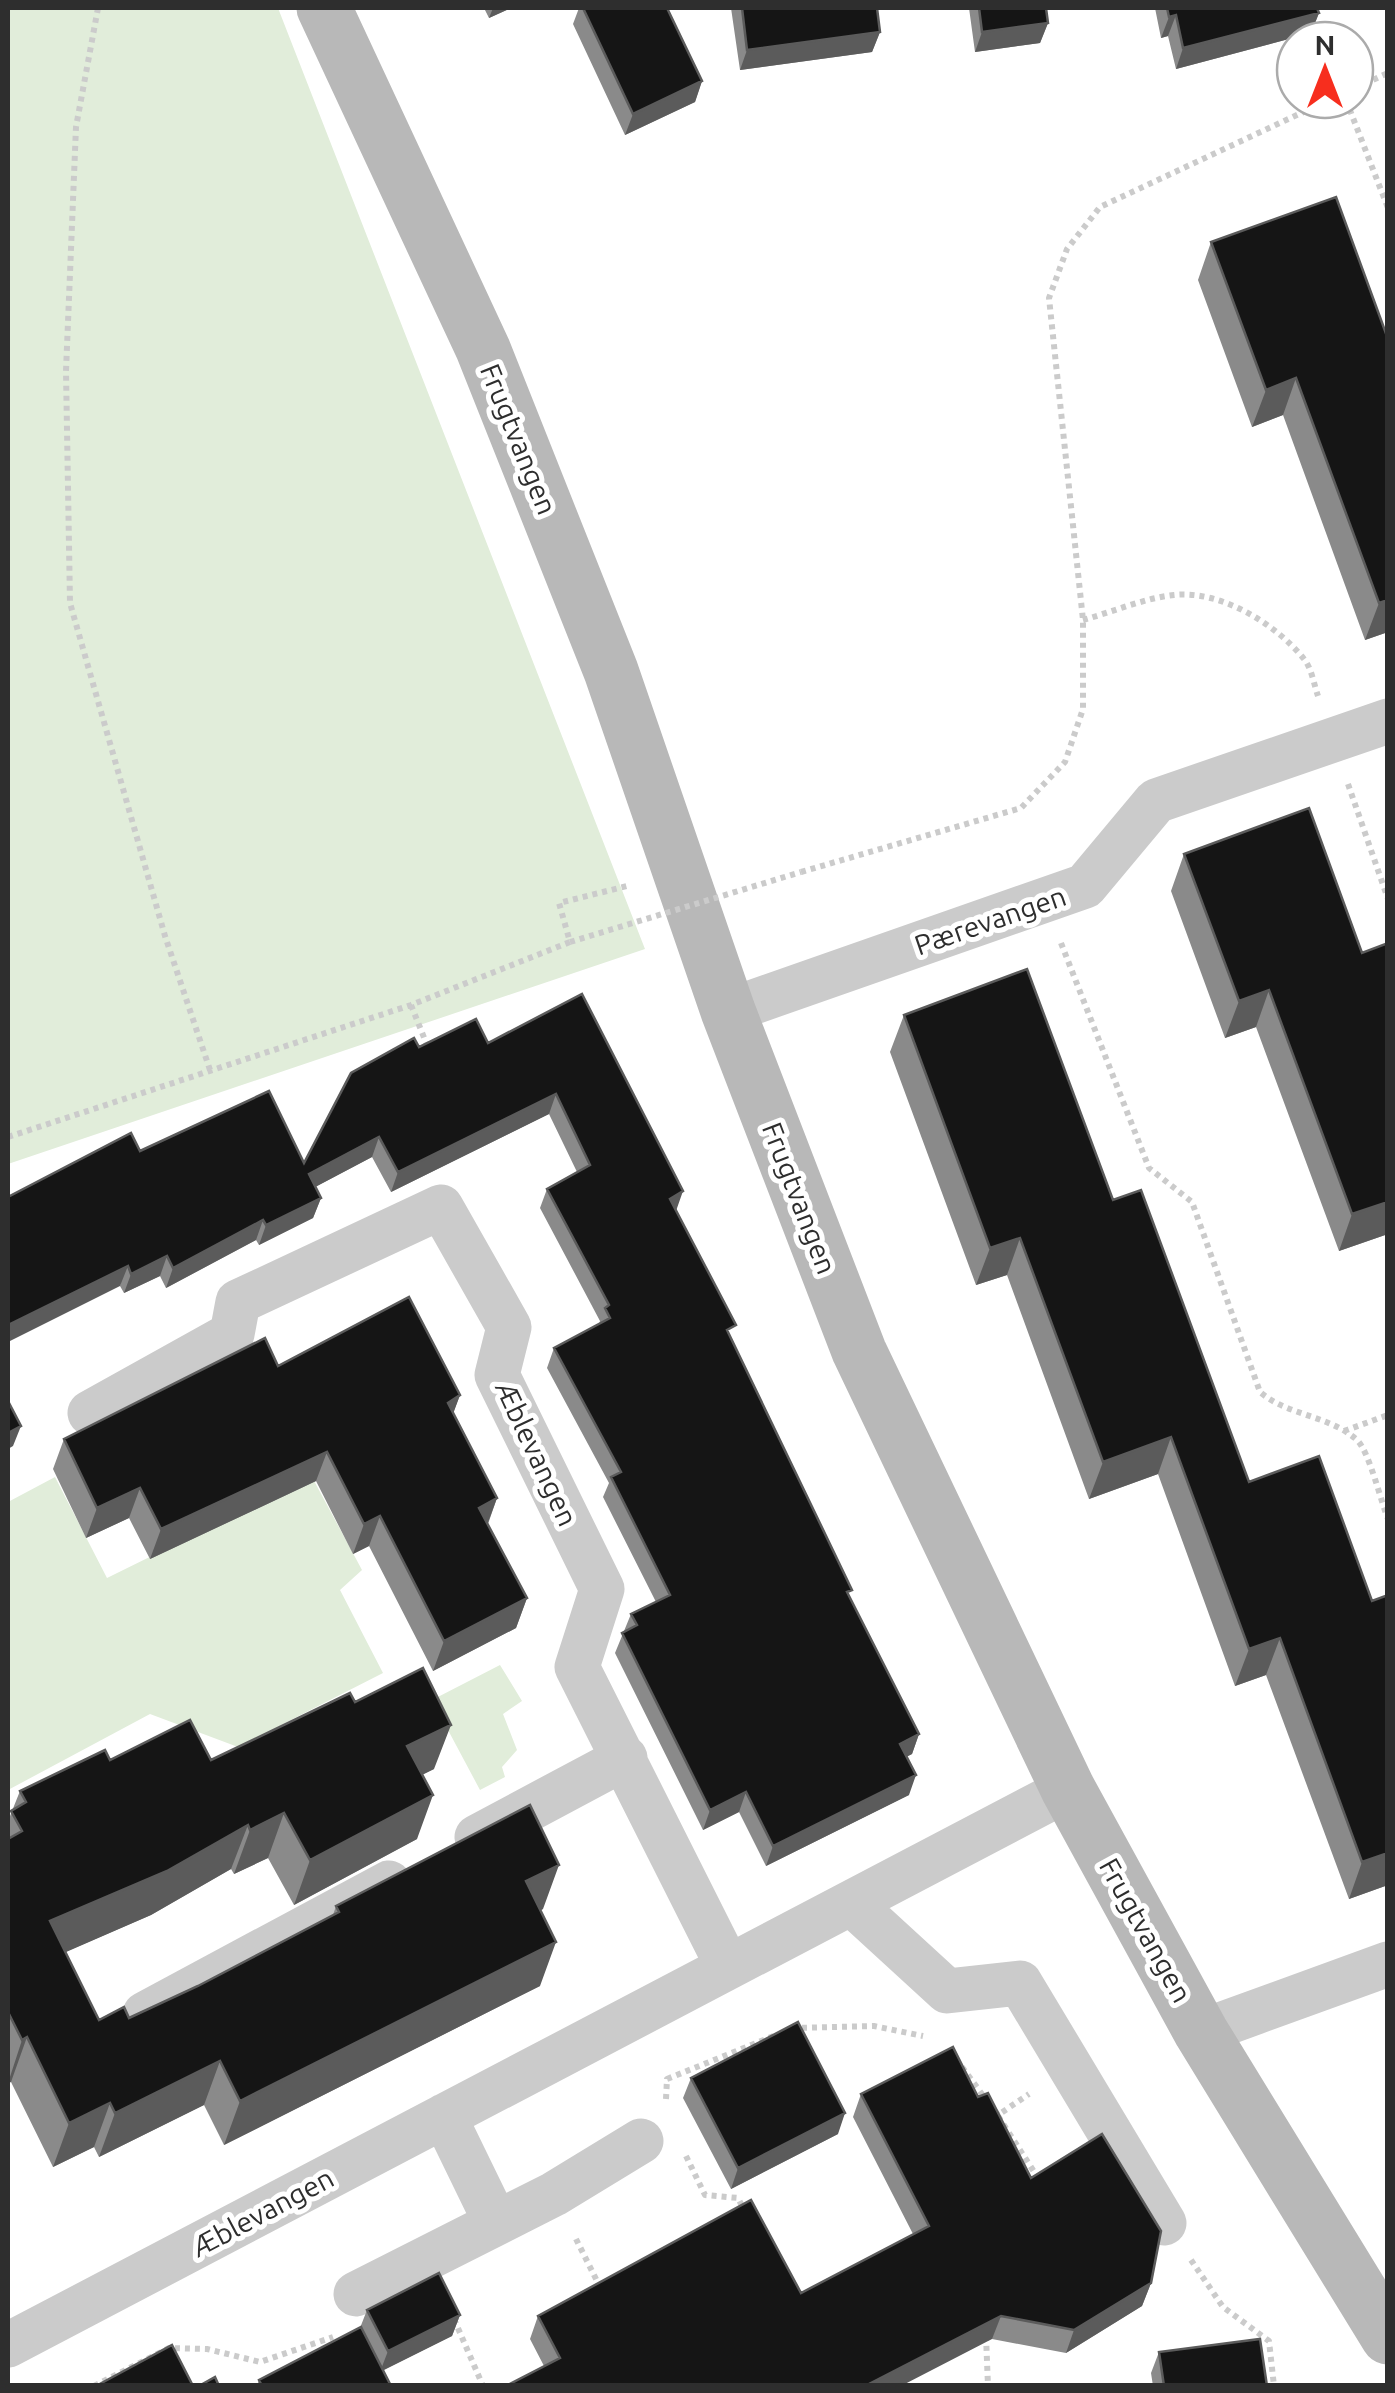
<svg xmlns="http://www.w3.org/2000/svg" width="1395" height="2393" font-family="Ubuntu,sans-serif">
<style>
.green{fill:#e1edda}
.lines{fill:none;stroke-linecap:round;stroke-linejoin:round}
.path{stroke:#cbcbcb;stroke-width:6;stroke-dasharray:5 5;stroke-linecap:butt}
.street{stroke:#cbcbcb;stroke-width:45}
.secondary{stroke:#b8b8b8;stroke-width:55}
.path-bridge{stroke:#cbcbcb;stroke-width:6;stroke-dasharray:5 5;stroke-linecap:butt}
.wall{fill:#8a8a8a}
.shaded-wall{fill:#5b5b5b}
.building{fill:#151515;stroke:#5b5b5b;stroke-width:2.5}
.labels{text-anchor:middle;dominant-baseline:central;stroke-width:10;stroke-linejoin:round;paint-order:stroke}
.street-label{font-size:28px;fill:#2e2e2e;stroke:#fff}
</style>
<rect width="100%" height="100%" fill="#fff"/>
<!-- green -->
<path class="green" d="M8,8h270l367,941 -637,215z
M55,1477l52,101 205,-101 50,93 -22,20 43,83 -145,74 -88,-33 -142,76v-288z
M500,1665l22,36 -19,13 14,36 -15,17 3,10 -25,13 -48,-90z"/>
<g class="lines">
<!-- path -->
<path class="path" d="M98,8l-22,119 -10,244 4,232 95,333 45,134
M1355,88l33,-15
M1346,100l42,108
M1083,620c29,-8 62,-22 91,-25 47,-5 102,29 130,64 8,10 10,26 14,37
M1348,784l40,115
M801,872l220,-64 44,-46 18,-53v-89l-34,-322 18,-49 33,-42 229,-107
M1061,943l88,225 43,34 68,190c28,24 69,23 97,48 12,11 24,62 31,79
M411,1005l18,45
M8,1137l403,-132 159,-63 -11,-39 72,-18
M1344,1431l44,-16
M792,2028l82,-2 49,10
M962,2067l25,34
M666,2099l1,-20 109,-44
M995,2111l3,4 31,-21
M998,2116l42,65
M686,2156l19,39 33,3 7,14
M576,2239l26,52
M1191,2260l32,47 46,34 5,45
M454,2319l29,67
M986,2336l2,50
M94,2386l75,-38 38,1 53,13 73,-25"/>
<!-- street -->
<path class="street" d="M728,1011l357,-125 71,-85 232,-80
M90,1413l142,-79 6,-32 203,-95 68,120 -12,48 105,214 -25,78 151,300
M477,1837l148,-79
M851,1903l96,88 73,-8 144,240
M145,2014l244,-131
M1201,2032l187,-68
M444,2116l52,107
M356,2294l198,-100 87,-53
M8,2345l1060,-556"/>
<!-- secondary -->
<path class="secondary" d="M324,8l159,341 128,322 117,340 131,340 209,438 133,243 187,305"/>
<!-- path-bridge -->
<path class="path-bridge" d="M570,942l231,-70"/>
</g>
<!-- wall -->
<path class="wall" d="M484,8h27l-22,10z
M579,8h88l35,73 -7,21 -70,33 -52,-111z
M731,8h146l3,24 -8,20 -132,18z
M969,8h77l2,15 -8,20 -65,9z
M1155,8h162l2,5 -8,20 -135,36 -8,-33 -7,2z
M1211,242l177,97v293l-23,8 -82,-225 -31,12 -54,-147z
M1184,854l178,99 26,-10v291l-49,17 -83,-224 -31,11 -54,-147z
M582,994l149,344 119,259 69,137 -7,20 -6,3 3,38 -143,71 -27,-54 -36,18 -88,-177 16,-39 25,-12 -53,-105 6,-14 -62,-115 7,-20 45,-24 1,-3 -60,-113 7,-19 30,-17 -28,-58 -158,78 -19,-35 -57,30 6,11 -8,20 -54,27 -3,-5 -90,48 -6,-12 -36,17 -4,-7 20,-135 164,12 115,-116 69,-4z
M904,1015l209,185 136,282 123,119 16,-6v290l-39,14 -83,-224 -31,11 -77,-212 -69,25 -82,-224 -31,10 -86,-233z
M278,1366l182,29 -7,18 44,85 -9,26 39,74 -11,30 -83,43 -64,-125 -16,8 -37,-73 -166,78 -21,-41 -43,20 -33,-69 11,-30z
M355,1702l79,67 -12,6 -5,64 -123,66 -26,-47 -34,16 -3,-5 -80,46 -86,37 34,68 30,-2 69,-32 135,-71 3,-9 207,3 -2,1 -1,76 -316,159 -20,-40 -105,52 -5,-10 -41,20 -42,-85 -3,1v-262l12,-30 90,-31h101z
M691,2078l147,56 -107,55 -48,-91z
M861,2094l117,3 53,81 120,105 -9,23 -76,47 -74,-14 -448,27 -14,-27 8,-23 263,-23 112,-59 -60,-117z
M367,2310l93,5 -8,21 -69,34 8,16h-134l2,-6 101,-52z
M1159,2352l108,34h-114l-2,-13z"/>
<!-- shaded-wall -->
<path class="shaded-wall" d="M493,8h18l-22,10z
M1319,13l-8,20 -135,36 7,-21z
M1176,15l-8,21 -7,2 8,-21z
M1048,23l-8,20 -65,9 7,-20z
M880,32l-8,20 -132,18 7,-20z
M702,81l-7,21 -70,33 8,-21z
M1296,378l-13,37 -31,12 14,-37z
M1388,600v32l-23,8 14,-37z
M1269,990l-13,37 -31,11 14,-37z
M556,1094l-7,20 -158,78 7,-20z
M379,1137l-7,20 -70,37 7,-20z
M683,1191l-7,20 -6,-12z
M321,1198l-8,20 -54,27 7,-20z
M1388,1202v32l-49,17 13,-37z
M263,1220l-7,20 -90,48 7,-20z
M1020,1238l-13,37 -31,10 14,-37z
M167,1256l-7,20 -36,17 7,-19z
M128,1266l-8,20 -112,56v-17z
M460,1395l-11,30 -1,-22z
M21,1426l-8,20 -5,3v-16z
M1171,1437l-13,37 -69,25 14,-37z
M327,1452l-11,29 -166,78 11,-30z
M140,1488l-11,30 -43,20 11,-30z
M497,1498l-11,30 -7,-20z
M380,1516l-11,30 -16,8 11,-30z
M527,1598l-11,30 -83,43 11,-30z
M1280,1638l-14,37 -31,11 14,-37z
M451,1725l-17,44 -43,21 16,-44z
M919,1734l-7,20 -20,10 8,-20z
M916,1775l-7,20 -143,71 7,-20z
M746,1792l-7,20 -36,18 7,-20z
M433,1795l-16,44 -123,66 16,-45z
M284,1813l-16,45 -34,16 16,-44z
M248,1825l-17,44 -80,46 -117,51 16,-45z
M1388,1853v32l-39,14 13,-37z
M559,1865l-16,44 -33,16 16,-44z
M556,1942l-16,44 -316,159 16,-44z
M27,2037l-16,45 -3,1 14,-43z
M220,2061l-16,44 -105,52 16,-44z
M110,2103l-16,44 -41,20 16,-44z
M845,2113l-7,21 -107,55 7,-21z
M1151,2283l-9,23 -76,47 8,-23z
M460,2315l-8,21 -72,36 8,-21z
M1001,2316l-9,23 -91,47h-36z"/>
<!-- building -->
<path class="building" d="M583,8h84l35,73 -69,33z
M742,8h135l3,24 -133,18z
M979,8h67l2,15 -66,9z
M1167,8h150l2,5 -136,35 -7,-33 -7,2z
M1336,197l52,142v261l-9,3 -83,-225 -30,12 -55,-148z
M1309,808l53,145 26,-10v259l-36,12 -83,-224 -30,11 -55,-147z
M1027,969l86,231 28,-10 108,292 70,-26 53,145 16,-6v258l-26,9 -82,-224 -31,11 -78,-212 -68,25 -83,-224 -30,10 -86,-233z
M582,994l101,197 -13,8 66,126 -9,5 125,260 -5,2 72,142 -19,10 16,31 -143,71 -27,-54 -36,18 -88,-177 15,-8 -6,-11 39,-19 -59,-118 10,-5 -67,-124 56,-30 -5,-10 4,-3 -62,-116 43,-24 -34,-71 -158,78 -19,-35 -70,37 12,24 -55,27 -3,-5 -90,48 -6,-12 -36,18 -3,-8 -120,59v-128l123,-64 9,18 129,-60 35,72 47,-90 63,-35 5,9 57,-28 12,24z
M409,1297l51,98 -12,8 49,95 -18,10 48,90 -83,43 -64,-125 -16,8 -37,-72 -166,77 -21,-41 -43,20 -33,-69 201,-101 13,28z
M8,1401l13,25 -13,7z
M423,1668l28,57 -44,21 26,49 -123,65 -26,-47 -34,17 -2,-5 -81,46 -117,50 49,99 25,-13 5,11 69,-32 141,-74 -3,-6 194,-101 29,60 -33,16 30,61 -316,159 -20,-40 -105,52 -5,-10 -41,20 -42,-86 -5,3 -14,-28v-173l14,-8 -11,-20 15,-9 -6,-11 85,-41 5,10 80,-40 21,40 139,-67 5,9z
M798,2022l47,91 -107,55 -47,-90z
M953,2047l25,50 10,-4 43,85 71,-44 59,97 -10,52 -77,47 -73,-14 -136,70h-359l54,-28 -22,-42 213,-116 50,93 128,-67 -68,-132z
M439,2273l21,42 -72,36 -21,-41z
M361,2327l30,59h-129l-3,-6z
M1260,2339l7,47h-103l-5,-34z
M172,2345l21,41h-97z
M215,2377l4,9h-20z"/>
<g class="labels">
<!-- street labels -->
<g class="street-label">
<text transform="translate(519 439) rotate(68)">Frugtvangen</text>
<text transform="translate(990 920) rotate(-19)">Pærevangen</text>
<text transform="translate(800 1198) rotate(69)">Frugtvangen</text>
<text transform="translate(537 1453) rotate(65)">Æblevangen</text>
<text transform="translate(1146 1930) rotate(61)">Frugtvangen</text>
<text transform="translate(262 2212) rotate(-28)">Æblevangen</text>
</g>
</g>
<!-- border -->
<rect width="1395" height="2393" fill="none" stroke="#2e2e2e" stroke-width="20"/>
<!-- north arrow -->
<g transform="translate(1325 70)"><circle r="48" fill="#ffffff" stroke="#ababab" stroke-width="2.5"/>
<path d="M0-8L18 38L0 25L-18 38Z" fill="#f72e1e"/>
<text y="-15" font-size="28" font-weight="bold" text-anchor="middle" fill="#2e2e2e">N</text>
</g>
</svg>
